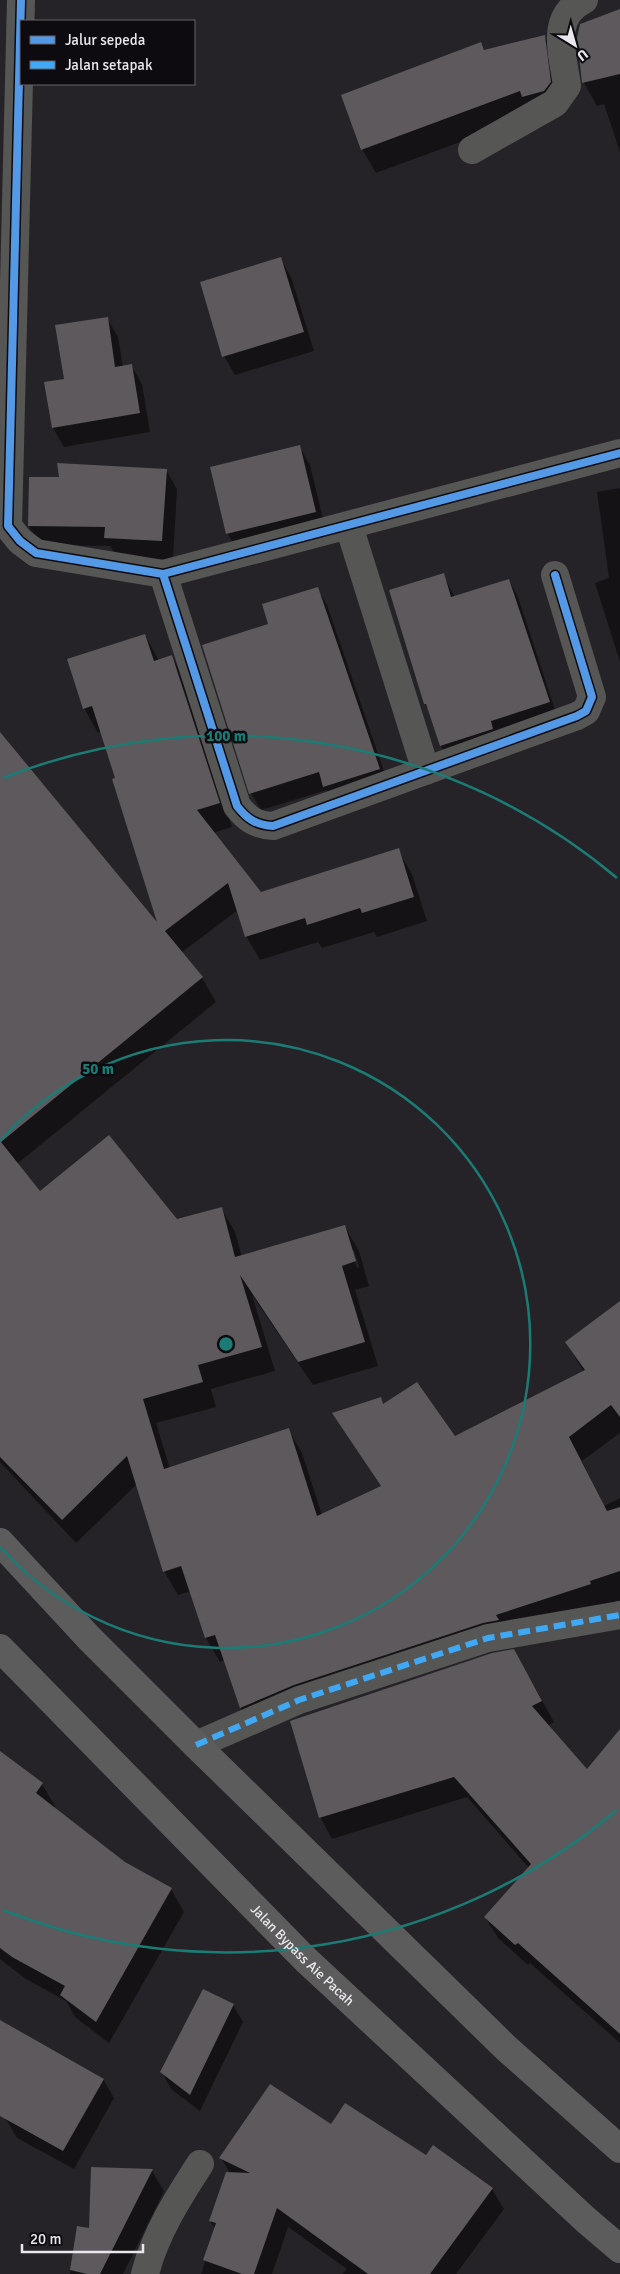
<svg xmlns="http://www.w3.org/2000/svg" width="620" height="2274" font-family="Signika,sans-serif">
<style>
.shadow{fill:#0007;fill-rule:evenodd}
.building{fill:#5d595d}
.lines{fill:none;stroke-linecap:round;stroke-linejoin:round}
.minor{stroke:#565655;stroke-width:28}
.highway{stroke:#5d5c5c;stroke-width:28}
.quiet{stroke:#3fa9f5;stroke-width:6;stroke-dasharray:12 6;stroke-linecap:butt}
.cycleway-casing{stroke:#0e0b10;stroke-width:11}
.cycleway{stroke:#5399e6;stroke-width:8}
.ring{fill:none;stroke:#1a7c74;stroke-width:2.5}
.labels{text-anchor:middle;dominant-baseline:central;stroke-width:5;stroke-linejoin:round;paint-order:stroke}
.street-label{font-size:14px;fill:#ebe7ee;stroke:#0e0b10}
.centre{fill:#1a7c74;stroke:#0e0b10;stroke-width:2.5}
.ring-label{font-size:15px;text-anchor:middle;font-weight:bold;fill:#1a7c74;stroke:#0e0b10;stroke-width:5;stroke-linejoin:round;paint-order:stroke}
</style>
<rect width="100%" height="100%" fill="#262328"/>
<!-- shadow -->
<path class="shadow" d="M620,10v142l-16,-48 -7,2 -13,-23 -6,-45 4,-15z
M545,37l14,24 5,46 -30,8 -158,58 -14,-24 119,-105 4,7z
M280,258l11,19 23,74 -79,24 -11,-19z
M107,318l11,19 5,30 8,-2 11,19 8,48 -86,15 -11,-19 -7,-45 20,-3z
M299,446l11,19 16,66 -88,22 -10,-19 -16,-66z
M166,470l11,19 -4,71 -56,-4 -7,-10 -70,-1 -11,-19 32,-47z
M620,488v174l-25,-79 14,-5 -12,-86z
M443,574l12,24 54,-18 9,17 40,122 -107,44 -10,-17 -11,-33 -5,-9z
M317,588l10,17 62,181 -54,18 -8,-14 -66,20 -10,-17z
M145,635l14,26 13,-4 14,24 46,146 -19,6 47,60 138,-43 14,24 15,47 -50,16 -3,-5 -52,16 -4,-6 -58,18 -14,-24 -8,-26 -57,43 21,25 14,24 -199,162 23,28 137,29 44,-13 14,24 7,25 103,-30 14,24 10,35 -14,4 23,76 -65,19 -61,-90 23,76 -64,18 5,18 -60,16 14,46 118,-40 14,24 20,62 60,-27 -48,-74 46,-15 4,6 70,33 130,-66 -18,-30 54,-40v131l-38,28 22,45 16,-8v102l-312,109 -53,23 -14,-24 -16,-48 -5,2 -14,-24 -15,-47 -13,4 -14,-24 -27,-87 -61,59 -76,-81v-723l160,189 -59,-197 -3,2 -14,-25zM352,1251h2l5,16 -2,1z
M528,1675l26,47 -6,4 39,45 33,-40v312l-90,-80 -2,2 -30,-27 -13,-21 44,-49 -62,-71 -135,42 -12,-22z
M0,1752l42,32 13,22 -1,2 70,55 47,26 13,23 -75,131 -34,-26 -9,-16 -40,-22 -26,-20z
M233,2005l10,17 -43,89 -29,-22 -9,-17z
M0,2022l103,57 11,19 -40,71 -57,-31 -11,-19 -6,-34z
M331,2126l95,30 66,33 12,20 -48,65h-114l5,-5 -59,-42 -16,47h-71l15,-44 -6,-9 20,-48 -9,-15z
M152,2171l12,20 -41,83h-53l8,-47 12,2z"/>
<!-- building -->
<path class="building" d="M620,9v65l-38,9 -5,-45 3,-14z
M545,35l6,47 -7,9 -22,6 -2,-6 -159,59 -20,-55 140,-53 3,8z
M281,257l23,75 -82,25 -22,-75z
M108,317l7,50 17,-3 8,49 -88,15 -8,-46 20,-3 -9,-54z
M300,445l16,67 -90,22 -16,-67z
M57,463l110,6 -5,72 -58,-3 1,-11 -77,-1 1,-49h30z
M444,573l7,24 58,-18 41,123 -59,19 2,8 -53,17 -14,-42h-2l-35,-114z
M318,587l62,182 -57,18 -4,-15 -70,22 -47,-149 66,-21 -6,-20z
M145,634l9,27 18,-6 48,148 -23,7 64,82 138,-44 15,49 -52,16 -2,-5 -53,17 -2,-7 -60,19 -17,-54 -63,48 38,46 -202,165 39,49 69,-56 68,84 45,-12 13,50 110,-32 11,36 -14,5 23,76 -67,20 -58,-87 22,72 -64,18 5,17 -60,17 21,70 125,-41 28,88 64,-30 -49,-73 49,-16 2,7 34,-22 38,54 130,-66 -20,-28 55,-41v116l-9,-12 -42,32 38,74 13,-4v64l-30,10 1,3 -95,31 3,5 -16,3 -189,62 -54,23 -25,-73 -10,3 -24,-72 -18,6 -36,-116 -65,64 -62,-63v-725l157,190 -45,-143 3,-1 -23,-72 -9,3 -16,-50z
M514,1649l28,52 -10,5 55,63 33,-40v305l-102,-91 -3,2 -31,-28 47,-53 -77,-87 -135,41 -29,-97 202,-68z
M0,1751l43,32 -7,10 89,69 47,26 -76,134 -36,-27 5,-9 -53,-29 -12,-9z
M203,1989l31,15 -44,91 -30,-23z
M0,2020l104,59 -41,72 -63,-35z
M270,2084l61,40 14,-21 81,52 7,-10 60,43 -63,86h-62l-91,-66 -23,66h-12l-39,-14 13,-37 -7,-2 17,-49 24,1 -31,-15z
M91,2167l62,2 -53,105h-13l-17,-4 7,-44 12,2z"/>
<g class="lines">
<!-- minor -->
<path class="minor" d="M21,0l-13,526 12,15 16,12 127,21 457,-121
M472,150l83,-47 12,-17c-4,-31 -18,-69 17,-86
M349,526l77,245
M163,574l74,232c10,13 19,19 36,20l304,-110 9,-5 6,-14 -37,-122
M196,1745l103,-45 189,-62 132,-23
M145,2274c10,-40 33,-76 55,-110"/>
<!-- highway -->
<g class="highway">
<path d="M0,1542l89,96 107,107 310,303 114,101"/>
<path id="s1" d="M0,1648l305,311 281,261 34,29"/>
</g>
<!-- quiet -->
<path class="quiet" d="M196,1745l103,-45 189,-62 132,-23"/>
<!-- cycleway casing -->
<g class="cycleway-casing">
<path id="cycleway" d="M21,0l-13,526 12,15 16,12 127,21 457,-121
M163,574l74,232c10,13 19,19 36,20l304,-110 9,-5 6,-14 -37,-122"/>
</g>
<!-- cycleway -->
<use href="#cycleway" class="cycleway"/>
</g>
<!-- distance rings -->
<g class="ring">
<path d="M0 1141A304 304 0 1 1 0 1547"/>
<path d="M617 1810A608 608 0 0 1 3 1910M3 778A608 608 0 0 1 617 878"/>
</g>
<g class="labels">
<!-- street labels -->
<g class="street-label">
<text stroke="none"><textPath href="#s1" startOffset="431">Jalan Bypass Aie Pacah</textPath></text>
</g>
</g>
<circle cx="226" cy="1344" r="8" class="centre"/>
<g class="ring-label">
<text x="226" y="741">100 m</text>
<text x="98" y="1074">50 m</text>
</g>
<!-- legend -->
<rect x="20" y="20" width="175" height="65" fill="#0e0b10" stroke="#666369"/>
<rect x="30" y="36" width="25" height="8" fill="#5399e6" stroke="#666369"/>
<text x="65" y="45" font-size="15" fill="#ebe7ee">Jalur sepeda</text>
<rect x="30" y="61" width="25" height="8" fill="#3fa9f5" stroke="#666369"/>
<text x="65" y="70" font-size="15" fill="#ebe7ee">Jalan setapak</text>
<!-- north arrow -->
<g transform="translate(575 45) rotate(143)" stroke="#0e0b10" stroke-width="4" paint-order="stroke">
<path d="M0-4L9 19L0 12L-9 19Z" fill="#ebe7ee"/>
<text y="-8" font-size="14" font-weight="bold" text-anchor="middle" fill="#ebe7ee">U</text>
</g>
<!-- scale -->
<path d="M22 2244v8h121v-8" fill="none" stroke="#ebe7ee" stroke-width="2.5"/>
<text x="30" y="2244" font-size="15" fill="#ebe7ee" stroke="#0e0b10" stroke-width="4" paint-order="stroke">20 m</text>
</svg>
